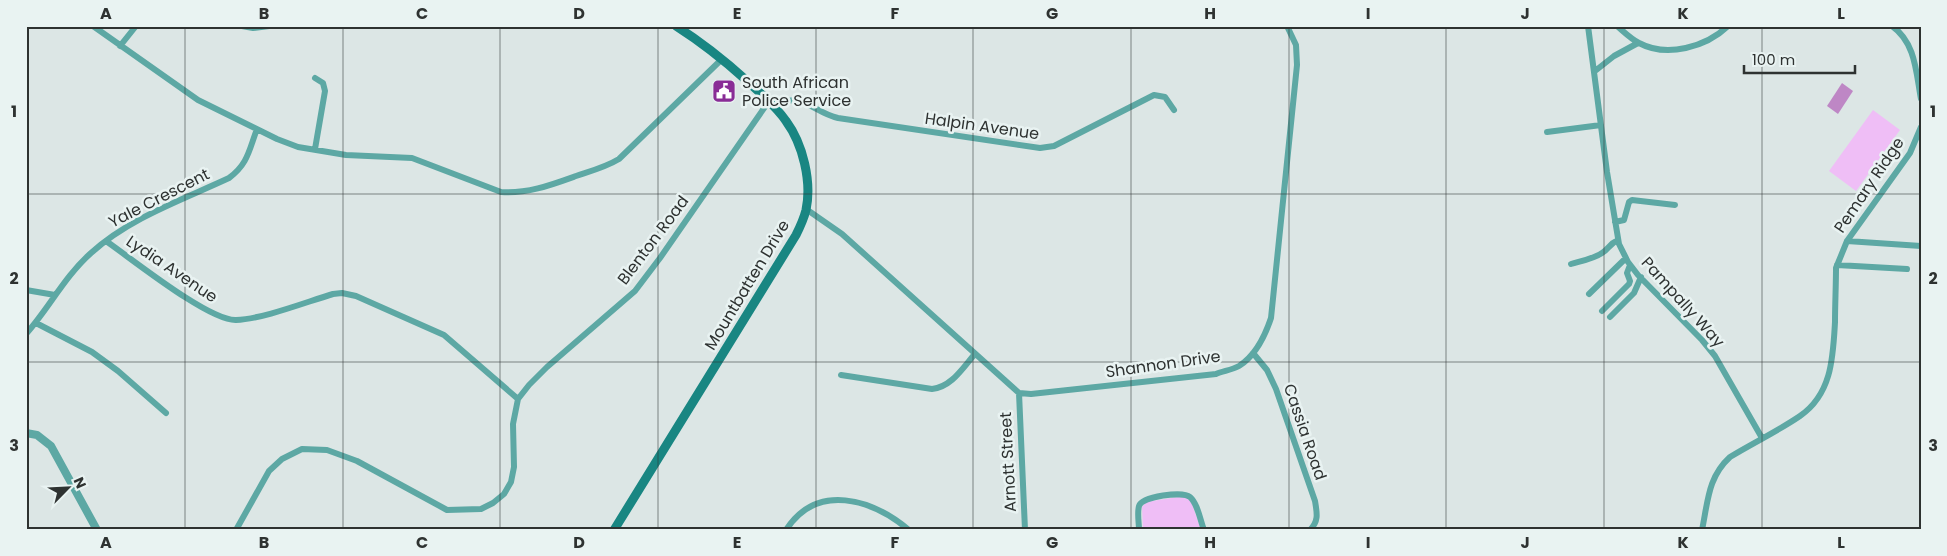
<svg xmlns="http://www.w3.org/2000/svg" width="1947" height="556" font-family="Poppins,sans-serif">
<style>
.green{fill:#efbef6}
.water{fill:#be87c5}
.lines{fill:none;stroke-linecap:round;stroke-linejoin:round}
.minor{stroke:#5da8a4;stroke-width:6}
.tertiary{stroke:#5da8a4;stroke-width:8}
.secondary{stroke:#198682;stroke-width:9}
.grid{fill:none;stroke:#2e3231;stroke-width:1;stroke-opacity:0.55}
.labels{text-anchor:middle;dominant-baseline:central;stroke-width:5;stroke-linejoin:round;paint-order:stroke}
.poi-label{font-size:16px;fill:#2e3231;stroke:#e9f3f2;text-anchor:start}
.street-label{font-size:16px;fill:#2e3231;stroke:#e9f3f2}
.neatline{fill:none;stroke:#2e3231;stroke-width:2}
.grid-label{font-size:16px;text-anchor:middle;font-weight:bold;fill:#2e3231}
</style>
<rect width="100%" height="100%" fill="#dce6e5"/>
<!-- green -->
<path class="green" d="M1873,110l27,20 -44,61 -27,-20z
M1184,496l7,5 10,29h-58l-1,-23 4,-5z"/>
<!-- water -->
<path class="water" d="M1842,83l11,8 -15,23 -11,-8z"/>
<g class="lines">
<!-- minor -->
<path class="minor" d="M93,26l105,74 79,39 21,8 48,8 66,3 89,34c26,2 50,-7 75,-16 15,-5 30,-9 43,-17l103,-100
M242,26l11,2 16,-2
M1588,26l19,146 12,72 9,18 10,13 64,65 13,16 47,82
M1617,26c7,6 14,13 22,17 28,15 67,4 89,-17
M1892,26c24,17 24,47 29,73
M120,46l16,-20
M1595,71l19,-15 24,-13
M315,78l8,5 2,8 -10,58
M774,107c26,-18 38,5 64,11l202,30 14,-2 100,-51 11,2 9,13
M1547,132l54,-7
M806,209l36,25 177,159 12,1 185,-20c7,-3 16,-4 23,-8 16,-10 26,-30 32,-48l26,-253 -1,-20 -9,-19
M1615,222l9,-2 5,-18 3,-2 43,5
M106,241c26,18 103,80 130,79 27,-1 70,-18 97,-26l9,-1 14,3 88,39 74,64
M1847,241l74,5
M1571,264c10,-3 22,-5 31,-11 7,-4 7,-9 16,-13
M1837,265l70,4
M26,290l29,5
M1589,294l37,-36
M1602,311l27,-27 1,-3 -3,-8 3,-8
M1610,317l24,-24 7,-16
M36,323l56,29 26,19 48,42
M26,334c23,-26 39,-58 65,-81 38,-35 91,-53 138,-75 19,-14 20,-28 28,-49
M1253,353l14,17 9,19 39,112c2,12 4,20 -5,29
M841,375l91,14c19,-2 30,-20 42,-34
M1019,393l6,137
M236,530l33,-59 13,-12 20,-10 25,1 30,11 90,49 34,-1 12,-6 11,-9 7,-12 3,-15 -1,-43 5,-25 11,-14 18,-18 88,-76 25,-33 109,-157
M786,530c31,-48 86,-31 123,0
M1139,530c0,-7 -2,-17 0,-24 3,-10 44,-15 51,-9 8,7 10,23 14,33
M1702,530c6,-29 6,-53 28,-73 23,-14 48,-26 70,-41 32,-22 33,-59 35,-94 0,-18 1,-36 1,-54l11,-27 63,-88 11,-26"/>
<!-- tertiary -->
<path class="tertiary" d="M26,433l11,2 14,11 46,84"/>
<!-- secondary -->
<path class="secondary" d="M614,530l182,-295c4,-8 8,-17 10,-25 6,-28 -3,-66 -20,-89 -11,-16 -26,-28 -40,-41 -22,-20 -45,-38 -70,-54"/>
</g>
<!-- grid -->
<path class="grid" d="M185,26v504M343,26v504M500,26v504M658,26v504M816,26v504M973,26v504M1131,26v504M1289,26v504M1446,26v504M1604,26v504M1762,26v504M26,194h1895M26,362h1895"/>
<!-- icons -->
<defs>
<g id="civic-square" transform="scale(1.25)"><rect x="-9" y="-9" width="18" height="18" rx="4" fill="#892c96" stroke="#e9f3f2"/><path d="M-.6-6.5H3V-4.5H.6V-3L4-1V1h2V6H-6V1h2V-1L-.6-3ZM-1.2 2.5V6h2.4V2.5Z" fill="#fff"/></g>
</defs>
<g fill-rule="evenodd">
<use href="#civic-square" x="724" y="91"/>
</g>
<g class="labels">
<!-- poi labels -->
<g class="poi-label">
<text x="742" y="82">South African<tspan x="742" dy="18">Police Service</tspan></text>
</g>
<!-- street labels -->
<g class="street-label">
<text transform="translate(982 126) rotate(8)">Halpin Avenue</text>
<text transform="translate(1869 185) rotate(-56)">Pemary Ridge</text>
<text transform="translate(159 198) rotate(-27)">Yale Crescent</text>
<text transform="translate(653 240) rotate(-53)">Blenton Road</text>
<text transform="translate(172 269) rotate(34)">Lydia Avenue</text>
<text transform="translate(747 285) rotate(-59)">Mountbatten Drive</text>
<text transform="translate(1683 302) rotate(48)">Pampally Way</text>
<text transform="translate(1163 364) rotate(-8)">Shannon Drive</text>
<text transform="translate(1305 432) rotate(71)">Cassia Road</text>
<text transform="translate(1008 462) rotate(-93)">Arnott Street</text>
</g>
</g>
<!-- border -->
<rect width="1947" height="556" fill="none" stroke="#e9f3f2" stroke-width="55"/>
<!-- north arrow -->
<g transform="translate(68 488) rotate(66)" stroke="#e9f3f2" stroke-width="4" paint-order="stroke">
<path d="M0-4L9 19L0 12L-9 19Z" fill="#2e3231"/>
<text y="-8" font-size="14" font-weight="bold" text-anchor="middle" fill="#2e3231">N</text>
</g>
<!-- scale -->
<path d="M1744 65v8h111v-8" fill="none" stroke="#2e3231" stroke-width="2.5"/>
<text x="1752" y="65" font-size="15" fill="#2e3231" stroke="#e9f3f2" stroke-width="4" paint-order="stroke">100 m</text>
<rect x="28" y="28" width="1892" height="500" class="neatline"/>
<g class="grid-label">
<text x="106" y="19">A</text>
<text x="264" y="19">B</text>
<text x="422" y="19">C</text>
<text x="579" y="19">D</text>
<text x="737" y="19">E</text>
<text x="895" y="19">F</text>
<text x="1052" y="19">G</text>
<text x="1210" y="19">H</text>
<text x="1368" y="19">I</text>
<text x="1525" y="19">J</text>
<text x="1683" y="19">K</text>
<text x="1841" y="19">L</text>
<text x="14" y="117">1</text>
<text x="1933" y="117">1</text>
<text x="14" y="284">2</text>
<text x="1933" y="284">2</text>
<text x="14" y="451">3</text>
<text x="1933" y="451">3</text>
<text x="106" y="548">A</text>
<text x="264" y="548">B</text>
<text x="422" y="548">C</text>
<text x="579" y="548">D</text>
<text x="737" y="548">E</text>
<text x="895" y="548">F</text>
<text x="1052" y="548">G</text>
<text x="1210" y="548">H</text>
<text x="1368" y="548">I</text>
<text x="1525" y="548">J</text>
<text x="1683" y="548">K</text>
<text x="1841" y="548">L</text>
</g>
</svg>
